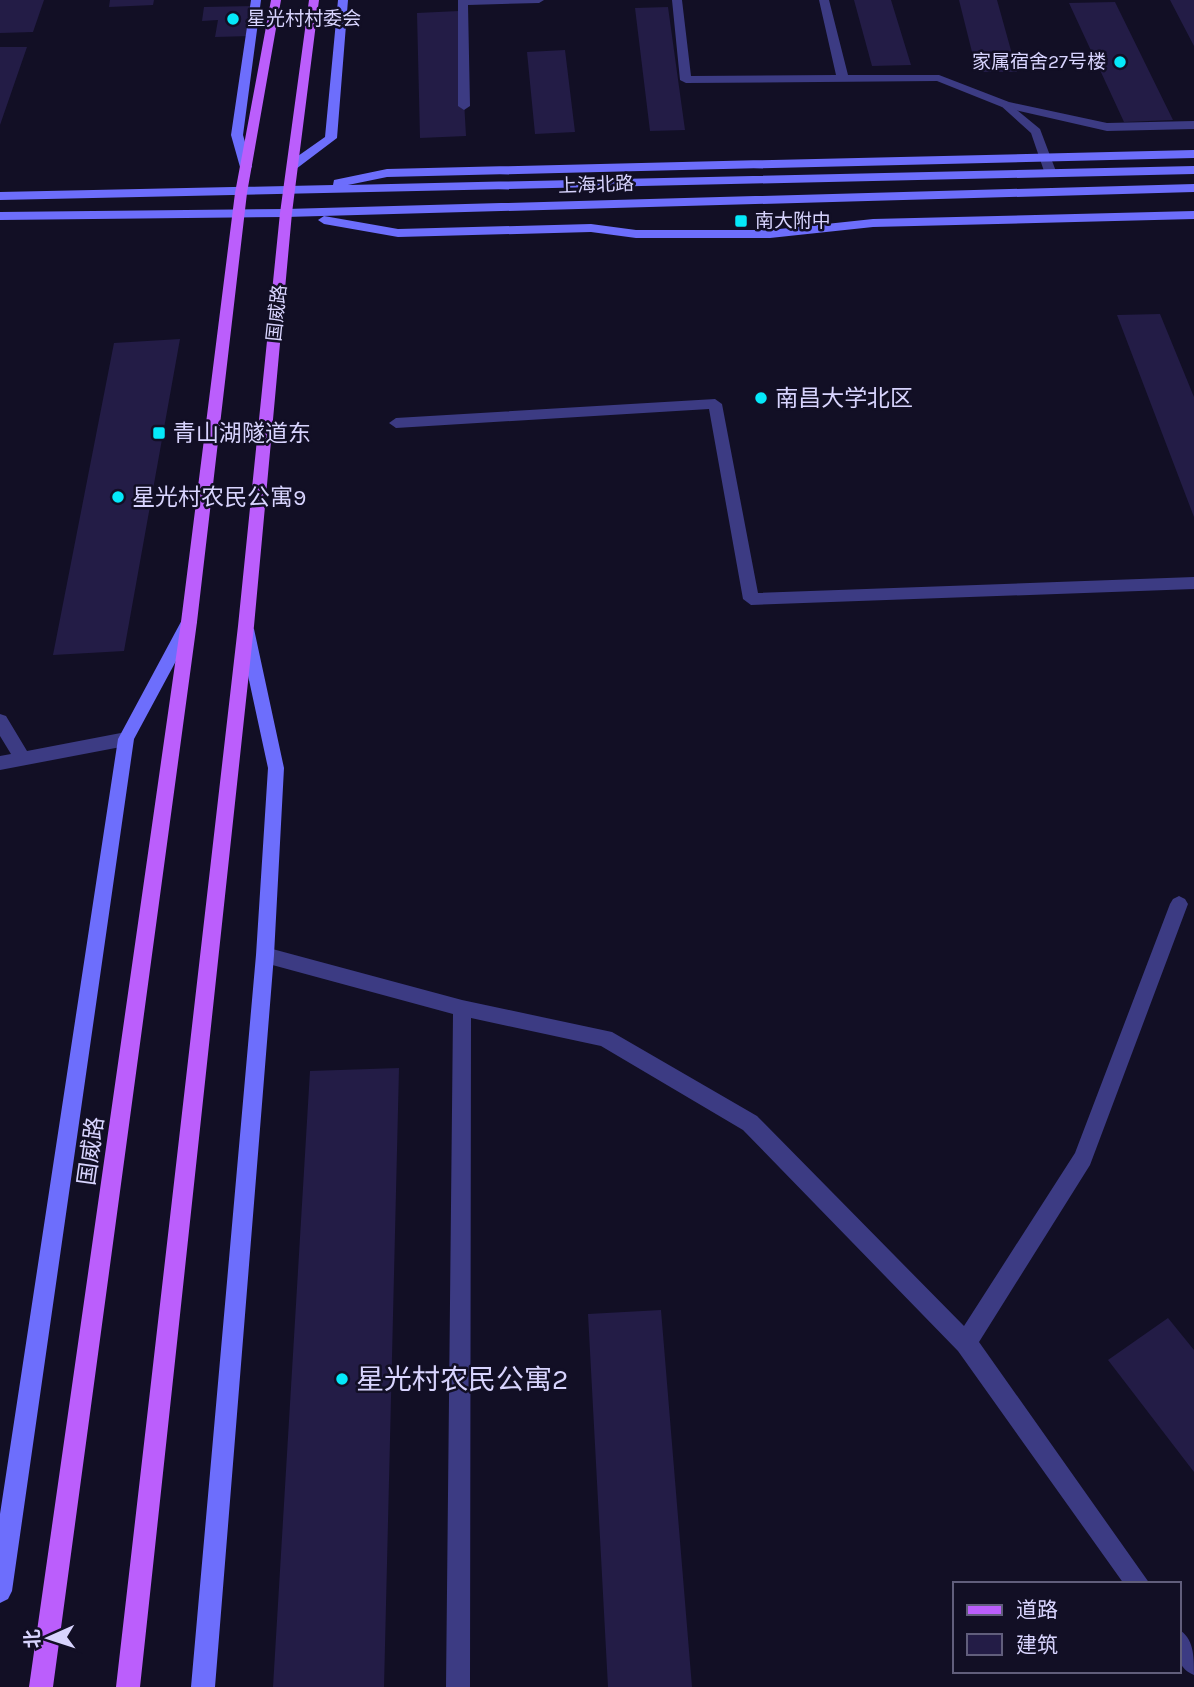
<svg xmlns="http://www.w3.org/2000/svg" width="1194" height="1687" font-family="Karla,'Noto Sans SC',sans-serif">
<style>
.building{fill:#231c46}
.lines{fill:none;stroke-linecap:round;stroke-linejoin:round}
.lane{fill:#3c3b83;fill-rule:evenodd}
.street{fill:#3c3b83;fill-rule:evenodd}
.secondary{fill:#6d6efc;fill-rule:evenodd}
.primary{fill:#bb5efc;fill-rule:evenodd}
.poi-dot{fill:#05e9fa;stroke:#120f25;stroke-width:2.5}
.labels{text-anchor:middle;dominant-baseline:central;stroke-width:5;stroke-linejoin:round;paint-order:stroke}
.far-poi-label{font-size:19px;fill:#d8d4fe;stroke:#120f25;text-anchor:start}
.far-street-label{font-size:19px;fill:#d8d4fe;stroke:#120f25}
.poi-label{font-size:23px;fill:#d8d4fe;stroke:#120f25;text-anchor:start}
.street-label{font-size:23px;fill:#d8d4fe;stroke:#120f25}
.near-poi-label{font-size:28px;fill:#d8d4fe;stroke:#120f25;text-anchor:start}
</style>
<rect width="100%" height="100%" fill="#120f25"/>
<!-- building -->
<path class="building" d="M0,0h44l-11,32 -33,1z
M110,0h44l-1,5 -44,2z
M854,0h37l20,65 -39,1z
M959,0h38l20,72h-40z
M1170,0h24v46z
M1115,2l58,118 -49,2 -55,-119z
M254,6l-4,30 -35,1 3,-17 -16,1 2,-14z
M668,7l17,123 -35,1 -15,-123z
M459,11l7,125 -46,2 -3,-125z
M0,47h27l-27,78z
M565,50l10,82 -40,2 -8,-82z
M1160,314l34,83v120l-77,-202z
M180,339l-56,312 -71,4 61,-312z
M399,1068l-15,619h-111l37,-616z
M661,1310l31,377h-84l-20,-373z
M1168,1318l26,32v122l-86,-112z"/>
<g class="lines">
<!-- lane -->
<path class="lane" d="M458,0h86l-5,3 -71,2 2,101 -6,4 -6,-4z
M672,0h10l9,76 145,-1 -17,-75h10l19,75h91l70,27 98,21 87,-2v8l-87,2 -105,-24 -65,-26 -251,2 -6,-3z
M715,399l7,5 36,189 436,-16v12l-443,16 -8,-6 -34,-190 -313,19 -7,-5 7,-5z
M0,714l6,2 21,35 99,-19 8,7 -8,7 -126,24v-14l11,-2 -11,-18z
M1179,896l6,3 3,5 -98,261 -111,177 171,242h-26l-166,-233 -215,-221 -142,-84 -130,-28 -1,669h-24l7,-673 -188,-51 -6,-2 -3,-6 3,-6 6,-2 197,53 150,32 145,84 207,210 111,-173 95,-249 3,-5z
M1178,1629c16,9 16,27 16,46 -20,-8 -16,-27 -16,-46z"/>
<!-- street -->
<path class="street" d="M1006,101l34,28 17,45 -2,3 -10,-3 -14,-41 -31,-28z"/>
<!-- secondary -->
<path class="secondary" d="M251,0h10l-18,135 9,32 -6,4 -6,-4 -9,-32z
M338,0h10l-11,138 -41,31h-8v-6l37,-26z
M1194,150v8l-807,19 -39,8 846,-19v8l-1194,26v-8l333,-7 1,-5 53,-11z
M1194,184v8l-908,25 -286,3v-8l286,-3z
M1194,211v8l-321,8 -103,11h-134l-45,-6 -193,5 -74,-13 -6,-4 6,-4 74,13 193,-5 45,6h134l103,-11z
M189,616l8,6 -63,117 -122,852 -4,8 -8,4v-89l118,-775 65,-121z
M246,623l8,6 30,139 -10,187 -59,732h-24l65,-732 12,-187 -30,-139z"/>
<!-- primary -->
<path class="primary" d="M271,0h10l-34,193 -50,429 -144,1065h-24l152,-1065 54,-429z
M309,0h10l-27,213 -38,413 -114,1061h-24l122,-1061 42,-413z"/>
</g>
<!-- markers -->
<g class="poi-dot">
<circle cx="233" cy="19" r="7"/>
<circle cx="1120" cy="62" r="7"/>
<rect x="734" y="214" width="14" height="14" rx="3.5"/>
<circle cx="761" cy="398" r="7"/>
<rect x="152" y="426" width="14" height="14" rx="3.5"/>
<circle cx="118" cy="497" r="7"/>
<circle cx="342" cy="1379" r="7"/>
</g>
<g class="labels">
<!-- far-poi labels -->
<g class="far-poi-label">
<text x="247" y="19">星光村村委会</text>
<text x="1106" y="62" text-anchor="end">家属宿舍27号楼</text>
<text x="755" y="221">南大附中</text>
</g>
<!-- far-street labels -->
<g class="far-street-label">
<text transform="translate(596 185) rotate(-2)">上海北路</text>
<text transform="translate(277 313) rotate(-84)">国威路</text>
</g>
<!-- poi labels -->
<g class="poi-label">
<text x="775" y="398">南昌大学北区</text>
<text x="173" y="433">青山湖隧道东</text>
<text x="132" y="497">星光村农民公寓9</text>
</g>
<!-- street labels -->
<g class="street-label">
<text transform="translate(91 1151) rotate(-82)">国威路</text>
</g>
<!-- near-poi labels -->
<g class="near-poi-label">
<text x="356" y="1379">星光村农民公寓2</text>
</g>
</g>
<!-- legend -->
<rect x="953" y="1582" width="228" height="91" fill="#120f25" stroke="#615e7c" stroke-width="2"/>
<rect x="967" y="1605" width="35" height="10" fill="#bb5efc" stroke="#615e7c" stroke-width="2"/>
<text x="1016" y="1617" font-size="21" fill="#d8d4fe">道路</text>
<rect x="967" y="1634" width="35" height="21" fill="#231c46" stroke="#615e7c" stroke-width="2"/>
<text x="1016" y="1652" font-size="21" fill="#d8d4fe">建筑</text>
<!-- north arrow -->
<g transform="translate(49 1638) rotate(267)" stroke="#120f25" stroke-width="5" paint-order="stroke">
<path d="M0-5L12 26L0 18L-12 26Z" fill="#d8d4fe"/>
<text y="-10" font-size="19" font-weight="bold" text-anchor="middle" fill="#d8d4fe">北</text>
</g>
</svg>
